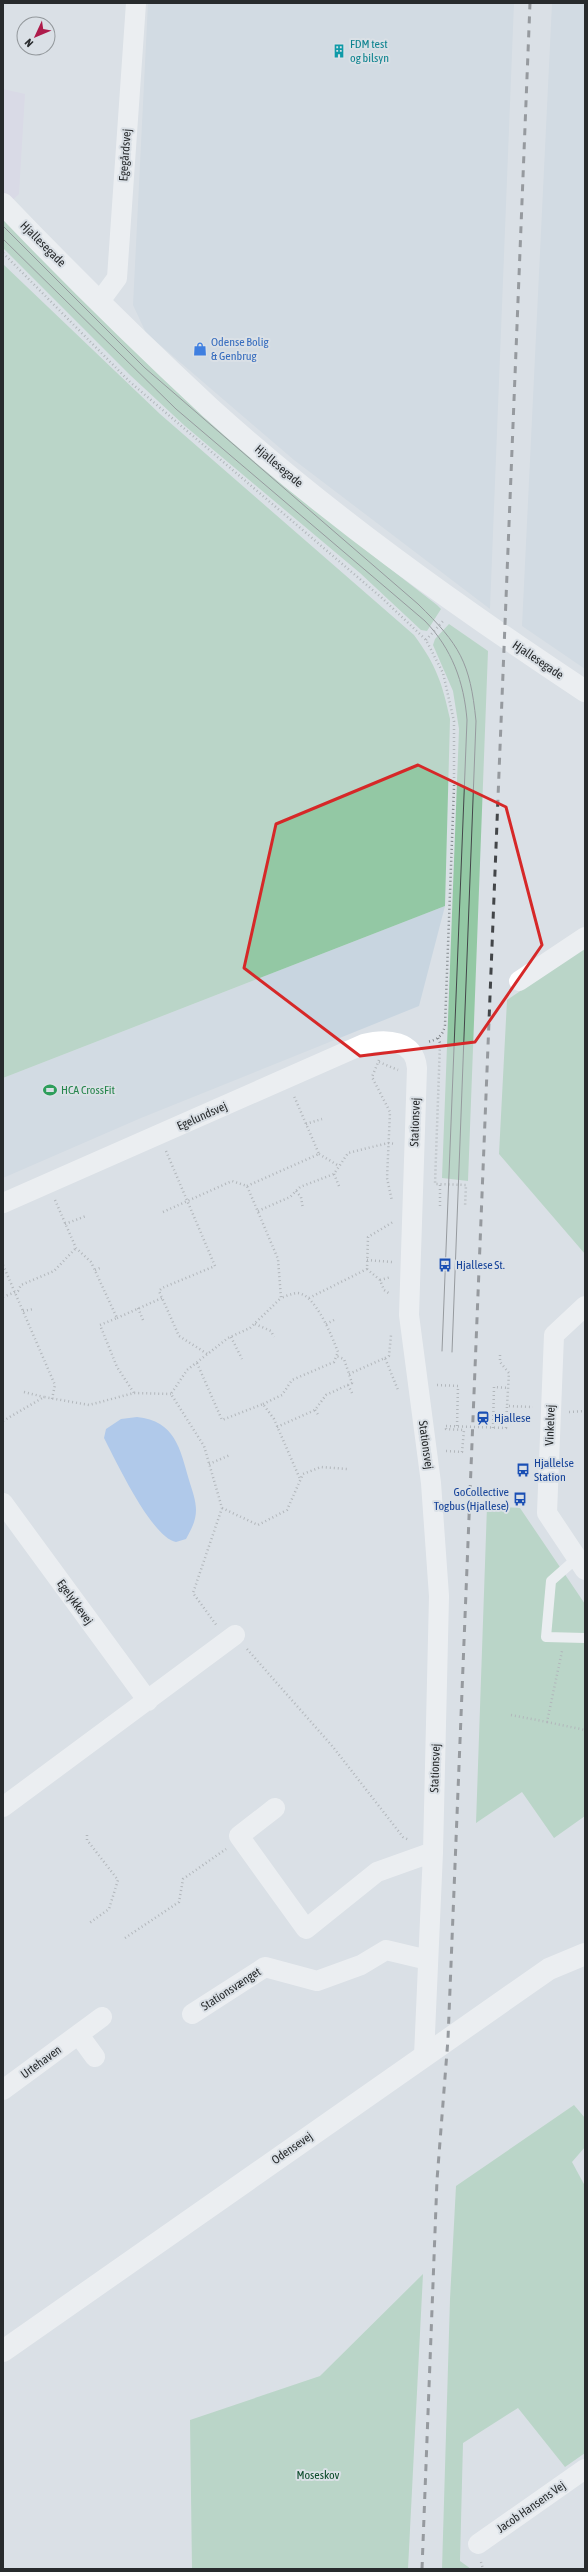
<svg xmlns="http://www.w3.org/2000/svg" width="588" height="2572" font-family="'Asap Condensed',sans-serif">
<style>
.commercial{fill:#d8d2e7}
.built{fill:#c8d5e0}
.green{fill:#93c8a4}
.water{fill:#7dadef}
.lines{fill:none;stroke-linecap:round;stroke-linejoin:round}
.path{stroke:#808589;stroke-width:2.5;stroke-dasharray:1 3;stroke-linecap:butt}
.service{stroke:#fff;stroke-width:10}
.minor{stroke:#fff;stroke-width:20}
.tertiary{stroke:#fff;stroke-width:22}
.tram{stroke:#434649;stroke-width:1}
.rail{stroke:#434649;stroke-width:3;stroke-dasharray:7 7;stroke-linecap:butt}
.marked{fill:none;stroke:#d62828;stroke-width:3;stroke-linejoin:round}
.labels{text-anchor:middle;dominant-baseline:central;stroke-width:4;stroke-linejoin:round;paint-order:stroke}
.culture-label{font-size:12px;fill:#0d838f;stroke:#dae0e6;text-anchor:start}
.street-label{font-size:12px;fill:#282b2d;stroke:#dae0e6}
.shop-label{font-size:12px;fill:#366cbe;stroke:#dae0e6;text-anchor:start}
.leisure-label{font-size:12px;fill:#27864d;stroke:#dae0e6;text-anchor:start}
.transit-label{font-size:12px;fill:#164399;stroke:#dae0e6;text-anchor:start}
.park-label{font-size:12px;fill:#0a4a29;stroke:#dae0e6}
</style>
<rect width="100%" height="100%" fill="#dae0e6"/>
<!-- commercial -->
<path class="commercial" d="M3,89l22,5 -6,100 -16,15z"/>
<!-- built -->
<path class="built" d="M148,3h366l-24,606 -196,-149 -148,-127 -13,-28z
M552,3h33v666l-63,-43z
M445,906l-26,100 -278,112 -138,60v-100z"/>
<!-- green -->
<path class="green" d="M3,217l363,333 71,55 4,4 -14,22 -6,-1 -61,-57 -175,-147 -55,-51 -127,-127z
M3,264l157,150 254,221c22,30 28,47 36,84l-5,187 -442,172z
M449,624l39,27 -20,530 -26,-3 17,-449 -6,-38 -20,-46 2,-6z
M585,948v306l-86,-100 8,-154z
M487,1506l33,2 65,96v212l-31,22 -32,-46 -46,31z
M574,2105l11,13v29l-13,15 13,24v267l-20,14 -47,-59 -55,35 -3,118 11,8h-29l8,-270 6,-113z
M423,2274l-15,295h-216l-2,-149 130,-44z"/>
<!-- water -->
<path class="water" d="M137,1417c38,4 43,31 52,63 3,10 7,20 7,30 0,11 -5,20 -10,29l-10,3c-24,-4 -60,-81 -72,-104l2,-9 15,-10z"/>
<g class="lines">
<!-- path -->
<path class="path" d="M3,253l127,129 252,216 44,42 17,33 11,48v66l-9,238c-2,11 -8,15 -18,17
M426,640l18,-20
M438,1038l2,5 -5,141 31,1 -1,22
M379,1060l-7,17 18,35 -3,66 5,23
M379,1062l19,8
M306,1124l16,-5
M166,1151l49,115 -53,22 -3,3 20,45 30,19
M319,1154l20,12
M334,1174l5,12
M247,1186l72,-32 -25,-58
M296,1191l5,6 2,12
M55,1200l21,48 15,14 26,56 -17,7 17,42 17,26
M440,1206v-22
M258,1211l32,-14 10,-10 34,-13 14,-21 40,-10 8,1
M163,1212l69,-31 15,5 31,73 3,39 -31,30 -22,10 -41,32 -16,24 33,52 18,62 -29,85 24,33
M65,1224l21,-8
M367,1260l25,2
M3,1265l52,120 -3,14
M367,1269l13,11 4,10 6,4
M95,1270l5,-2
M380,1280l11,-3
M3,1297l15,-6 3,-6 33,-14 22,-23
M309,1298l58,-29 1,-32 25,-15
M138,1308l5,12
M23,1311l11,-2
M117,1318l45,-20
M255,1324l16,7 3,6
M326,1324l8,-4
M231,1337l11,22
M500,1355v7l9,11 -2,33
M385,1358l4,-2 2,-21
M197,1363l25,57 41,-16 11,15 26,60
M349,1374l36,-16 13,32
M348,1385l5,10
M437,1385l21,1 -1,40
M24,1392l20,5
M263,1404l19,-9 10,-15 42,-18 4,-10c-6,-15 -23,-60 -42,-59 -5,1 -10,3 -15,5
M315,1410l4,6
M569,1412l16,-1
M3,1421l41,-24 45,8 45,-12 37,1
M446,1426l60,2 1,-22 26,1
M277,1427l38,-17 11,-15 26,-12 -8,-24 -8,-3
M493,1428l1,-41 14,1
M446,1451l16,1 2,-22 -18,-1v-3
M209,1464l21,-9
M222,1508l36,17 29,-15 16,-36 18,-7 26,2
M247,1649l86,98 70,90 6,3
M511,1715l36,7 15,-71
M547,1722l38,8
M87,1835v5l31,40 -9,29 -21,15
M125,1938l54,-36 4,-23 43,-30
M481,2562l2,7"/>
<!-- service -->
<path class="service" d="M577,1558l-26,23 -5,56 39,1"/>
<!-- minor -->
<path class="minor" d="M100,301l17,-23 19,-275
M519,981l66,-44
M3,1203l361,-159c22,-6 51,-4 53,24l-8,247 22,168 8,113 -6,256 -9,204
M585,1306l-31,29 -7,178 38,57
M3,1503l145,198
M3,1807l232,-172
M275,1808l-36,28 67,93 71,-57 56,-20
M192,2014l73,-47 52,14 44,-16 25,-15 42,10
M79,2035l16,22
M3,2090l99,-73
M478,2544l107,-75"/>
<!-- tertiary -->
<path class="tertiary" d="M3,204c67,70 136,138 207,204 116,105 245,197 375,283
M3,2351l546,-382 36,-15"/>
<!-- tram -->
<path class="tram" d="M3,226l142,142 273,236c42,41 52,58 58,117l-24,631
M3,239l173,170 249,212c27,28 39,61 42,99l-25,631"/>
<!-- rail -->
<path class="rail" d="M422,2569l15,-389 11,-141 82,-2036"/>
</g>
<!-- marked area -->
<path d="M0 0H588V2572H0ZM418,765l88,42 36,138 -67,97 -115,14 -116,-88 32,-144z" fill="#dae0e6" fill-opacity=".55" fill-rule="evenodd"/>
<path class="marked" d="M418,765l88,42 36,138 -67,97 -115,14 -116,-88 32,-144z"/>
<!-- icons -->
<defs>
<g id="building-bare" transform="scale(1.08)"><path d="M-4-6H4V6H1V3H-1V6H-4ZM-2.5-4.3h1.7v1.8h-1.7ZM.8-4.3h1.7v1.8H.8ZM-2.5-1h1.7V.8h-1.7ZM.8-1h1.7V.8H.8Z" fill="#0f9aa8" stroke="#dae0e6" stroke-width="2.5" paint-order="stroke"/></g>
<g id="shop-bare" transform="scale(1.08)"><path d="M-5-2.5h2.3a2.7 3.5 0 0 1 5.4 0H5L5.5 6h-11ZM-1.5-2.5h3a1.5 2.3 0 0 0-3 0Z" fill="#3f7fe0" stroke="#dae0e6" stroke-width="2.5" paint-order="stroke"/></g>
<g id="stadium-bare" transform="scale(1.08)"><path d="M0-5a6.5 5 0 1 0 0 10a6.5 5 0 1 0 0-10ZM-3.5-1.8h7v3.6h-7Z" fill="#2e9e5b" stroke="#dae0e6" stroke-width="2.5" paint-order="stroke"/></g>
<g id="bus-bare" transform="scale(1.08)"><path d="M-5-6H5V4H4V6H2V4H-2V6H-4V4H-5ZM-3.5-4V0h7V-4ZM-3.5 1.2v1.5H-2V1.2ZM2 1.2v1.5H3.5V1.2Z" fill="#1a4fb4" stroke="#dae0e6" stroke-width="2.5" paint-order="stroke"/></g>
<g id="station-bare" transform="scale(1.08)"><path d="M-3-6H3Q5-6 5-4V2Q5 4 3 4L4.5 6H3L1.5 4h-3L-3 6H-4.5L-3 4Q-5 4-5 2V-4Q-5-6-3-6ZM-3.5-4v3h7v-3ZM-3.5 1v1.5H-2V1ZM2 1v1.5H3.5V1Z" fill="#1a4fb4" stroke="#dae0e6" stroke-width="2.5" paint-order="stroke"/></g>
</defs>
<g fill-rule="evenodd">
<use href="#building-bare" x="339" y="51"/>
<use href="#shop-bare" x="200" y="349"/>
<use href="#stadium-bare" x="50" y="1090"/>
<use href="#bus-bare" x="445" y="1265"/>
<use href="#station-bare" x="483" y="1418"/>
<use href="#bus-bare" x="523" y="1470"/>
<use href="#bus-bare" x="520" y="1499"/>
</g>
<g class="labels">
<!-- culture labels -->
<g class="culture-label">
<text x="350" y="44">FDM test<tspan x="350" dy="14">og bilsyn</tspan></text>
</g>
<!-- street labels -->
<g class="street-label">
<text transform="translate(125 155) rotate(-86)">Egegårdsvej</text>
<text transform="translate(43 244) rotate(45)">Hjallesegade</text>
<text transform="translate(279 466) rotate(40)">Hjallesegade</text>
<text transform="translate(538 660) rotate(34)">Hjallesegade</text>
<text transform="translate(202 1116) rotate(-24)">Egelundsvej</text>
<text transform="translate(415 1122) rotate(-88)">Stationsvej</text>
<text transform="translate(550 1425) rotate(-88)">Vinkelvej</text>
<text transform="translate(426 1445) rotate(82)">Stationsvej</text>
<text transform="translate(75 1602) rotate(54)">Egelykkevej</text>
<text transform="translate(435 1768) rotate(-88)">Stationsvej</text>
<text transform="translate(231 1989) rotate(-33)">Stationsvænget</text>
<text transform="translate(41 2062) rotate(-36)">Urtehaven</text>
<text transform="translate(292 2148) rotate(-35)">Odensevej</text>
<text transform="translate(531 2507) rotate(-35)">Jacob Hansens Vej</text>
</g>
<!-- shop labels -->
<g class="shop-label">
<text x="211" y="342">Odense Bolig<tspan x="211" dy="14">&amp; Genbrug</tspan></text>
</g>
<!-- leisure labels -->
<g class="leisure-label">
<text x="61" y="1090">HCA CrossFit</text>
</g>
<!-- transit labels -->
<g class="transit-label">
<text x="456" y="1265">Hjallese St.</text>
<text x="494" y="1418">Hjallese</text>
<text x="534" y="1463">Hjallelse<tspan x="534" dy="14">Station</tspan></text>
<text x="509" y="1492" text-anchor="end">GoCollective<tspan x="509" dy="14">Togbus (Hjallese)</tspan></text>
</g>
<!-- park labels -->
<g class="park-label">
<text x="318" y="2475">Moseskov</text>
</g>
</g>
<!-- border -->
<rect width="588" height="2572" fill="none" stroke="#282b2d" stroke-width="8"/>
<!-- north arrow -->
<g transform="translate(36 36) rotate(226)"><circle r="19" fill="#dae0e6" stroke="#93989c"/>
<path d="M0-3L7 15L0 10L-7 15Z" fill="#ae1c4b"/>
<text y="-6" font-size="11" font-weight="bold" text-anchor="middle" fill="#282b2d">N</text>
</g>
</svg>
